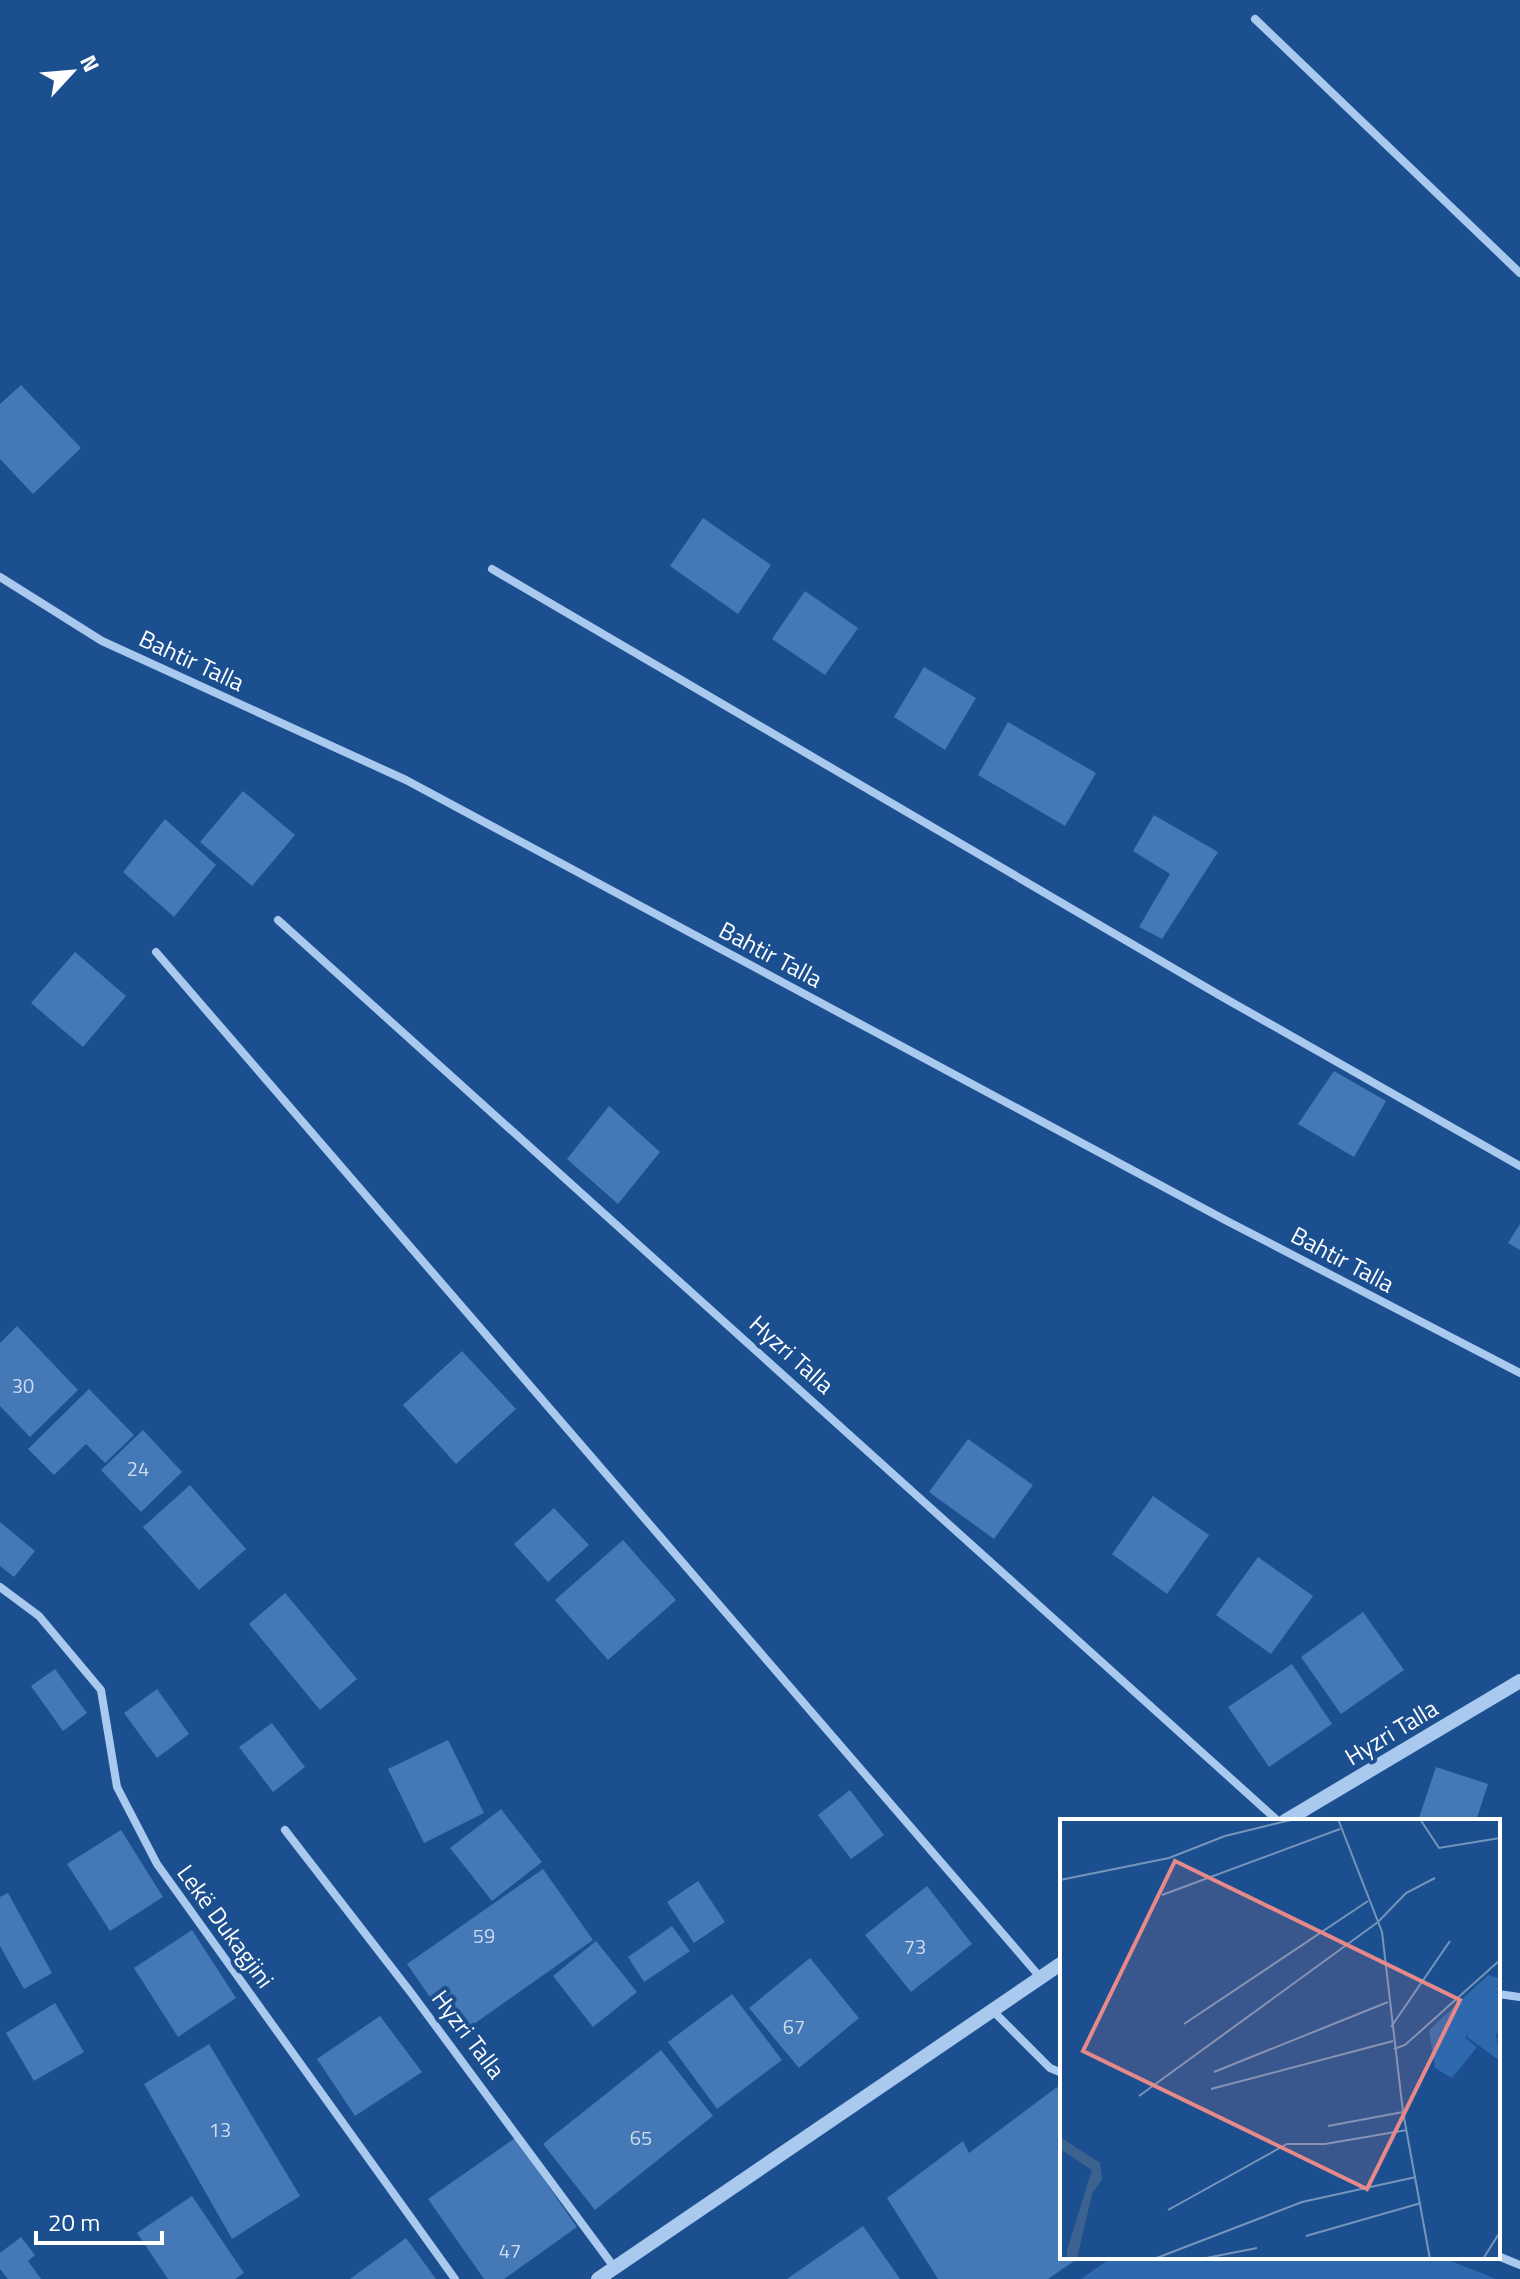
<svg xmlns="http://www.w3.org/2000/svg" width="1520" height="2279" font-family="'Titillium Web',sans-serif">
<style>
.green{fill:#2e69ad}
.building{fill:#4478b7}
.lines{fill:none;stroke-linecap:round;stroke-linejoin:round}
.minor{stroke:#a9c9ee;stroke-width:8}
.tertiary{stroke:#a9c9ee;stroke-width:14}
.labels{text-anchor:middle;dominant-baseline:central;stroke-width:8;stroke-linejoin:round;paint-order:stroke}
.number-label{font-size:20px;fill:#d0dded}
.street-label{font-size:24px;fill:#fff;stroke:#1b4f8f}
.inset-road{fill:none;stroke:#7695bc;stroke-width:2}
.view{fill:#e88989;fill-opacity:0.15;stroke:#e88989;stroke-width:4}
.inset-edge{fill:none;stroke:#fff;stroke-width:4}
</style>
<rect width="100%" height="100%" fill="#1b4f8f"/>
<!-- green -->
<path class="green" d="M1112,2257h329l55,22h-415z"/>
<!-- building -->
<path class="building" d="M21,385l60,63 -48,46 -33,-35v-55z
M703,518l68,47 -33,49 -68,-48z
M805,591l53,37 -33,47 -53,-36z
M924,667l52,31 -31,52 -51,-33z
M1008,722l88,51 -31,53 -87,-51z
M243,791l52,44 -43,51 -52,-44z
M1154,815l64,37 -56,87 -23,-12 31,-53 -37,-23z
M165,819l51,46 -42,52 -51,-45z
M75,952l51,44 -43,51 -52,-44z
M1334,1071l52,30 -32,56 -56,-33z
M609,1106l51,46 -42,52 -51,-45z
M1520,1224v26l-12,-7z
M17,1326l61,64 -48,47 -30,-31v-63z
M462,1351l54,58 -60,55 -53,-59z
M89,1389l45,46 -29,28 -19,-19 -32,31 -26,-26z
M143,1430l39,42 -41,40 -40,-42z
M968,1439l65,46 -39,54 -65,-47z
M190,1485l56,64 -47,41 -56,-63z
M1153,1496l56,39 -42,59 -55,-40z
M554,1508l35,37 -41,37 -34,-38z
M0,1522l35,29 -21,26 -14,-11z
M623,1540l53,60 -68,60 -53,-60z
M1258,1557l55,39 -42,58 -55,-39z
M285,1593l72,86 -37,31 -71,-86z
M1363,1612l41,58 -63,44 -40,-57z
M1292,1664l40,60 -63,43 -41,-60z
M55,1669l32,44 -24,18 -32,-45z
M157,1689l32,45 -32,24 -33,-45z
M272,1723l33,44 -32,25 -34,-45z
M448,1740l36,73 -60,30 -36,-74z
M1436,1767l52,17 -12,37h-58z
M850,1790l34,45 -33,24 -33,-44z
M501,1809l41,53 -50,39 -42,-53z
M121,1830l42,67 -53,34 -43,-67z
M543,1869l50,71 -136,96 -50,-72z
M698,1881l27,41 -31,21 -27,-41z
M927,1886l45,58 -61,48 -46,-57z
M8,1893l44,80 -28,16 -24,-43v-49z
M672,1926l18,25 -46,31 -16,-25z
M192,1930l44,68 -58,39 -44,-69z
M596,1941l41,51 -44,35 -40,-51z
M810,1958l49,60 -60,50 -50,-60z
M732,1994l50,66 -65,49 -49,-67z
M55,2003l29,49 -50,29 -28,-48z
M380,2016l42,56 -67,44 -38,-57z
M209,2044l91,152 -68,43 -88,-155z
M661,2050l52,66 -118,94 -52,-66z
M1057,2087l5,8v162h18l-32,22h-110l-51,-81 76,-57 6,12z
M515,2138l62,89 -73,52h-20l-56,-80z
M192,2196l52,77 -9,6h-67l-31,-46z
M863,2226l37,53h-113z
M21,2237l14,18 -7,6 13,18h-33l-8,-10v-16z
M406,2238l30,41h-86z"/>
<g class="lines">
<!-- minor -->
<path class="minor" d="M1255,19l265,254
M492,569l727,426 301,171
M0,577l102,64 304,139 821,441 293,152
M278,920l1000,901
M156,952l884,1025
M0,1587l39,29 62,74 16,97 40,77 298,415
M285,1830l127,164 202,273
M1498,1994l22,3
M992,2010l58,58 12,5
M1498,2256l22,9"/>
<!-- tertiary -->
<path class="tertiary" d="M1285,1821l235,-140
M598,2279l464,-316"/>
</g>
<g class="labels">
<!-- number labels -->
<g class="number-label">
<text x="23" y="1385">30</text>
<text x="138" y="1468">24</text>
<text x="484" y="1935">59</text>
<text x="915" y="1946">73</text>
<text x="794" y="2026">67</text>
<text x="220" y="2129">13</text>
<text x="641" y="2137">65</text>
<text x="510" y="2250">47</text>
</g>
<!-- street labels -->
<g class="street-label">
<text transform="translate(192 660) rotate(25)">Bahtir Talla</text>
<text transform="translate(771 954) rotate(28)">Bahtir Talla</text>
<text transform="translate(1343 1259) rotate(28)">Bahtir Talla</text>
<text transform="translate(792 1354) rotate(42)">Hyzri Talla</text>
<text transform="translate(1391 1732) rotate(-31)">Hyzri Talla</text>
<text transform="translate(226 1926) rotate(54)">Lekë Dukagjini</text>
<text transform="translate(469 2034) rotate(53)">Hyzri Talla</text>
</g>
</g>
<!-- overview -->
<g transform="translate(1060 1819)">
<rect width="440" height="440" fill="#1b4f8f"/>
<path d="M428,156l12,3v57l-4,-2 4,28 -33,-24 4,-7 -6,8 12,9 -25,31 -17,-10 -6,-38z" fill="#2e69ad"/>
<path d="M0,318l40,26 2,16 -10,15 -15,65h-10v-9l25,-80 -32,-21z" fill="#3c6290"/>
<path class="inset-road" d="M278,0l44,113 21,180 27,147M360,0l19,29 61,-10M0,61l109,-22 56,-22 70,-17M102,76l178,-66M124,205l184,-123M331,208l59,-86M334,230l11,-4 95,-85M154,253l174,-70M151,270l182,-48M79,277l239,-174 28,-29 29,-15M268,307l75,-14M108,391l119,-66h38l82,-14M246,417l115,-33M94,440l148,-57 114,-25M141,440l56,-11M423,440l17,-27"/>
<path class="view" d="M115,42l285,139 -93,189 -284,-138z"/>
<rect width="440" height="440" class="inset-edge"/>
</g>
<!-- north arrow -->
<g transform="translate(72 72) rotate(64)" stroke="#1b4f8f" stroke-width="6" paint-order="stroke">
<path d="M0-6L14 30L0 20L-14 30Z" fill="#ffffff"/>
<text y="-12" font-size="22" font-weight="bold" text-anchor="middle" fill="#ffffff">N</text>
</g>
<!-- scale -->
<path d="M36 2231v12h126v-12" fill="none" stroke="#ffffff" stroke-width="4"/>
<text x="48" y="2231" font-size="24" fill="#ffffff" stroke="#1b4f8f" stroke-width="6" paint-order="stroke">20 m</text>
</svg>
